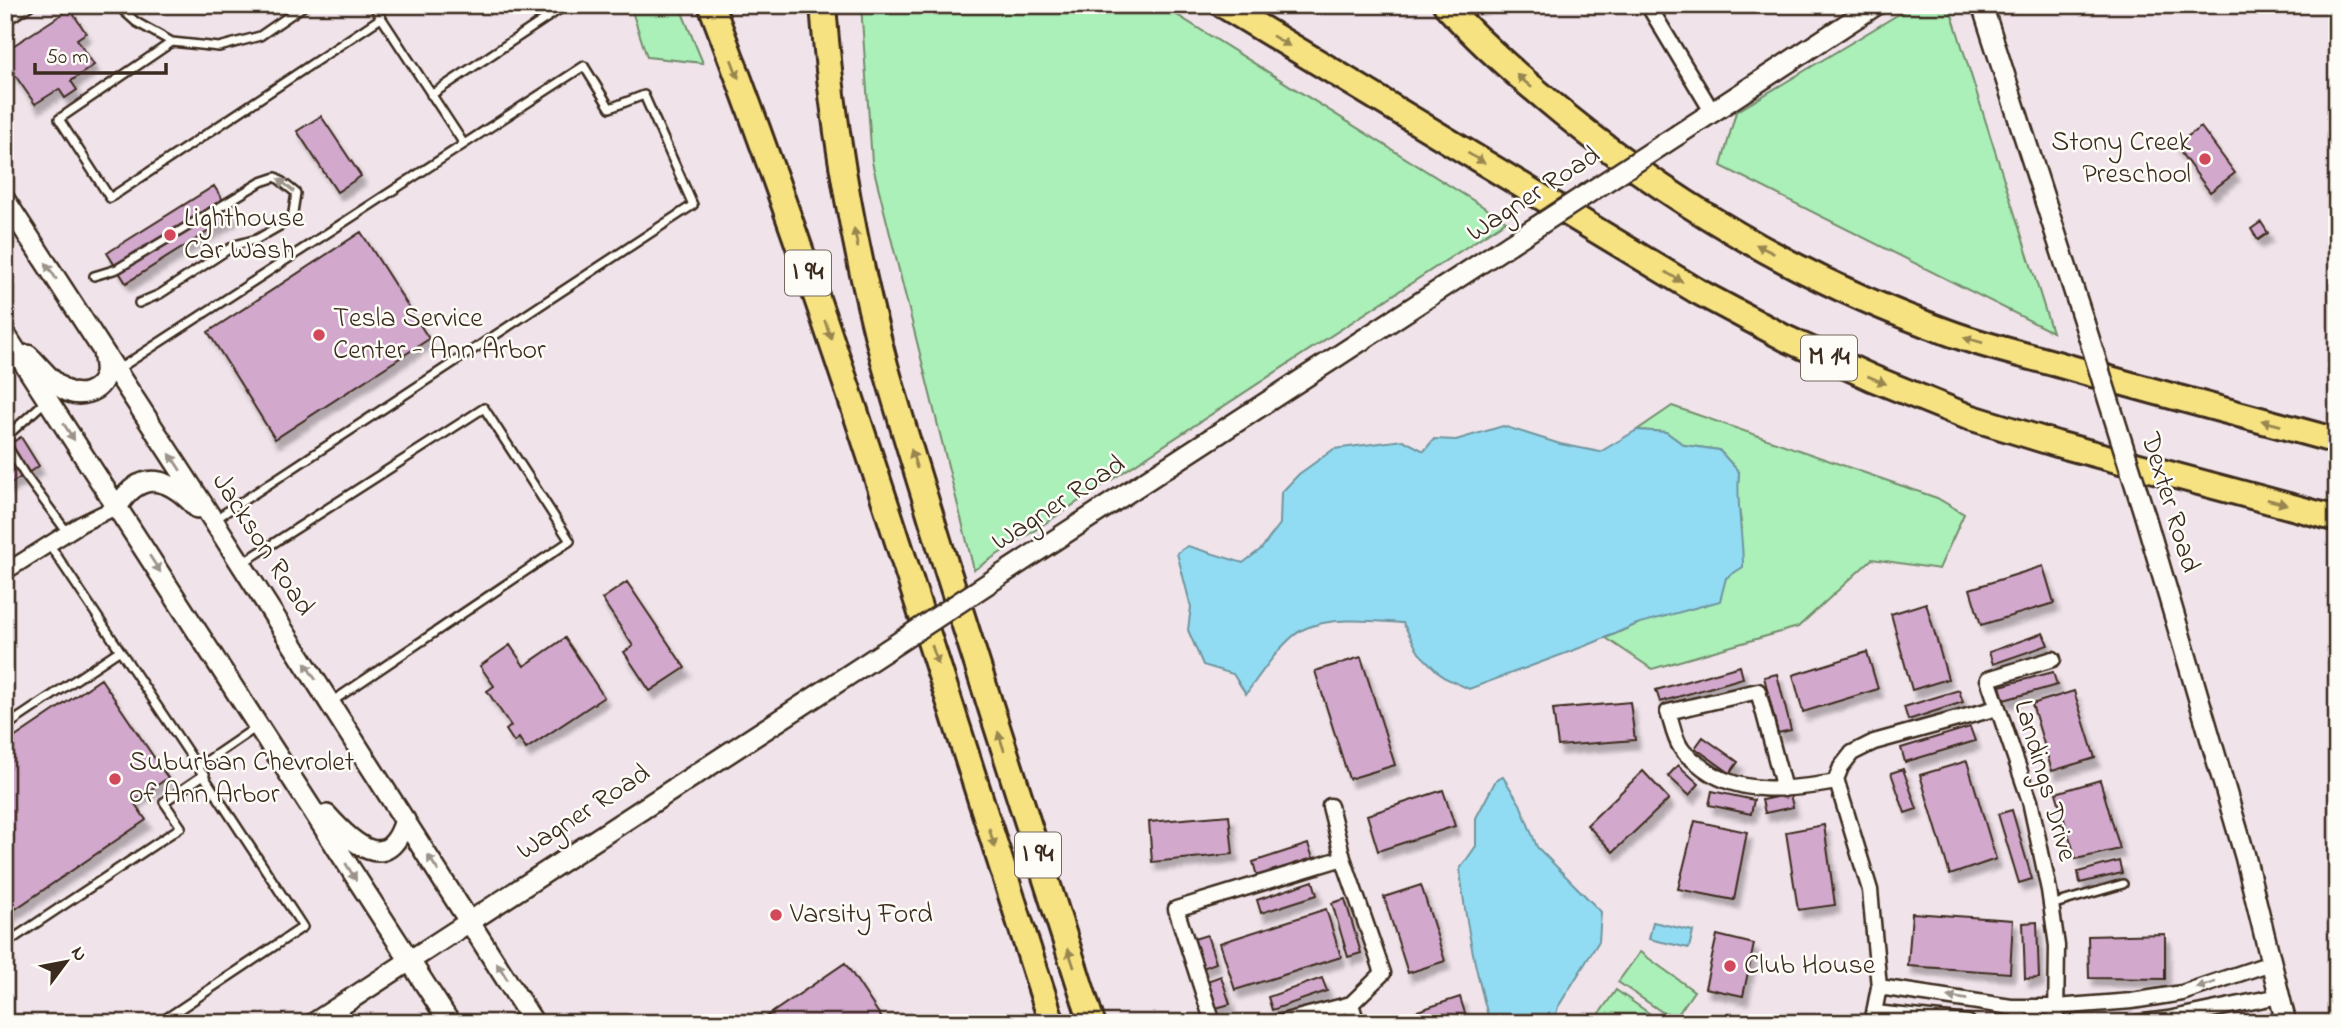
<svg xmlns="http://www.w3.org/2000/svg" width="2342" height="1028" font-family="'Indie Flower',sans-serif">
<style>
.green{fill:#abefb9;stroke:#738c6c;stroke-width:2}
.water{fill:#92dcf3;stroke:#6f959e;stroke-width:2}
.building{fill:#d2a8cd;stroke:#3b2a1e;stroke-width:2;filter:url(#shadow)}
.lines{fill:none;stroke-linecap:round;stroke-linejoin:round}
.service-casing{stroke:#3b2a1e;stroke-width:12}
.minor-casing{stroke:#3b2a1e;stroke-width:19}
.secondary-casing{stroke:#3b2a1e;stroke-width:24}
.motorway-casing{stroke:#3b2a1e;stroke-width:30}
.service{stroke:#fdfcf7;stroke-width:7}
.minor{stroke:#fdfcf7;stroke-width:14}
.secondary{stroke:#fdfcf7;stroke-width:19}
.motorway{stroke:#f6e281;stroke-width:24}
.secondary-bridge-casing{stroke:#3b2a1e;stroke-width:24;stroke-linecap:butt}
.secondary-bridge{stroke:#fdfcf7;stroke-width:19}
.oneway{fill:#988650}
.oneway2{fill:#9c938a}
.poi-dot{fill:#d1495b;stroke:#fdfcf7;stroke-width:2.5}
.labels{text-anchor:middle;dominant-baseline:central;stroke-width:5;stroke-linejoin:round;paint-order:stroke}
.shield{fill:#fdfcf7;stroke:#75695f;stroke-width:2}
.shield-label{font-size:26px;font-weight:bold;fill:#3b2a1e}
.poi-label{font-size:28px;fill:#3b2a1e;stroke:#fdfcf7;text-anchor:start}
.street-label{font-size:28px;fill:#3b2a1e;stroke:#fdfcf7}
</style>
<defs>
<filter id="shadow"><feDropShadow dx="4.5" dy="8" stdDeviation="2" flood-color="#0004"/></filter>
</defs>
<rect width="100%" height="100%" fill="#f0e3ea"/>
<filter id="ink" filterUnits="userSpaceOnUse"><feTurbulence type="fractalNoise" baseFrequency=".0143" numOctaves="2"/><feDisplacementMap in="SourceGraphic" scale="14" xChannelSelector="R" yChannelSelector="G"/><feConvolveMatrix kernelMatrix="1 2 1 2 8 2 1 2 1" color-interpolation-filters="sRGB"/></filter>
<g filter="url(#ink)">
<!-- green -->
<path class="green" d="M630,5h49l24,58 -56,-6z
M861,5h300l345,216 -532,349 -102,-408z
M1914,5h35l103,327 -331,-166 15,-54z
M1672,406l265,92 27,16 -25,55 -67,-10 -74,68 -146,42 -46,-31 31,-14 89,-46 16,-49 -5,-34 2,-23 -20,-22 -35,-5 -18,-13 -29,-2z
M1640,952l54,39 -20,29 -56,-38z
M1616,990l47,33h-51l-13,-9z"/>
<!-- water -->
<path class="water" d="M1503,426l57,18 40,8 37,-22 29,2 18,13 35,5 20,22c-3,32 4,63 4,95l-17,11 -6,23 -83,23 -44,19 -124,46 -26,-12 -24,-24 -16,-30c-30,-2 -71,-7 -99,6 -19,8 -46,48 -58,65l-13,-20 -30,-9 -15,-35 3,-23 -14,-54 11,-7 55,17 18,-14 19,-25 1,-31 18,-19 35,-25 69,-9 21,11 10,-12 22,1z
M1503,777l17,27 17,43 64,65 -2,29 -41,66 -5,16h-63c-14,-50 -25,-102 -30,-154l16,-23v-28l20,-38z
M1653,922l40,9 -4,17 -40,-9z"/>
<!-- building -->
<path class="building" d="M70,9l16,24 -9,6 17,26 -23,16 6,9 -12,8 -6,-9 -24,15 -30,-43v-10z
M321,116l40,60 -24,16 -40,-61z
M2201,127l34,46 -25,19 -35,-47z
M214,186l19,30 -107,67 -19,-30z
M2261,222l7,11 -10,7 -7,-11z
M361,232l68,107 -154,100 -67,-107z
M21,437l18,29 -34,21v-40z
M2043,566l11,37 -73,22 -11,-36z
M627,582l58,86 -35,23 -26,-39 9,-6 -31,-47z
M1926,603l22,76 -36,11 -21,-76z
M2043,633l5,12 -55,19 -4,-12z
M565,638l39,59 -78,52 -7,-11 -5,4 -8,-12 5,-4 -24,-35 7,-5 -14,-20 30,-21 14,21z
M1867,652l11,37 -75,23 -10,-37z
M1361,657l34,108 -46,14 -34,-108z
M1740,666l3,12 -83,24 -4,-12z
M2053,672l4,13 -53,15 -4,-14z
M1777,674l14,56 -13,3 -14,-56z
M101,679l67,99 -35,23 13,19 -141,96v-172z
M1959,690l4,12 -55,18 -4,-13z
M2074,691l21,67 -43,13 -20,-67z
M1630,702l5,38 -77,6 -5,-37z
M1970,727l5,14 -70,21 -4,-14z
M1703,737l35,25 -8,11 -35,-25z
M1967,761l29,98 -46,16 -30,-100z
M1678,765l21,19 -10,11 -21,-19z
M1903,769l14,40 -12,4 -14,-40z
M1643,771l26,28 -56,53 -26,-27z
M2100,780l20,69 -44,10 -20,-66z
M1443,790l12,36 -77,25 -11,-36z
M1712,791l42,9 -3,14 -42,-9z
M1790,794l3,13 -28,6 -3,-13z
M2012,810l20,69 -13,4 -21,-69z
M1229,815l4,39 -81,8 -3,-40z
M1695,821l52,11 -13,68 -56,-11z
M1824,825l11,80 -37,5 -12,-78z
M1308,844l5,14 -56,18 -4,-14z
M2119,861l3,12 -42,10 -2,-11z
M1313,881l4,14 -56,18 -4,-13z
M1421,885l24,76 -37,12 -24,-76z
M1345,899l16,54 -13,4 -16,-54z
M1326,909l15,48 -106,33 -15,-47z
M1912,913l101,7 -3,53 -102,-7z
M2037,922l2,56 -14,1 -2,-56z
M2165,934v45l-76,-1 -1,-42z
M1207,935l9,28 -13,5 -9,-29z
M1717,935l37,9 -11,52 -38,-8z
M845,963l40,60h-128z
M1221,976l9,28 -14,4 -9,-27z
M1322,978l5,13 -55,19 -4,-13z
M1460,997l8,26h-74l-1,-4z"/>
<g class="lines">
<!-- service casing -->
<g class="service-casing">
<path id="service" d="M117,5l19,17 36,20 47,5 41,-11 45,-31
M373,5l91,139
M5,22l26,-17
M172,42l-113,77 51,79 271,-180
M431,95l135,-90
M94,276l23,-7 144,-87 15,-5 20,16 -4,26 -35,20 -22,6 -75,49 -21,9
M117,370l467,-304 26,42 34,-13 49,110 -479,315
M47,400l-39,35 -1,11 18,29 42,57
M49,544l149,223
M241,564l243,-156 86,133 -240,162
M5,727l115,-77
M2051,905l72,-21
M5,944l176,-117 -17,-25 41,-28
M159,1023l144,-96 -105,-160 60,-41"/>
</g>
<!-- minor casing -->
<g class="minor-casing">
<path id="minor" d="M1648,5l65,108
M5,572l76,-48 37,-18
M2053,659l-65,20 42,122 19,89 8,56 -1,77
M1784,789l-26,-98 -90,21c4,11 6,26 13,36 3,6 11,11 16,15 38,34 93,27 140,19
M1879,987l132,20h45l76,-6 50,-8 89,-30
M1351,1004l6,19
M1875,1013l93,10
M1213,1023l-37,-114 167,-51 -13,-52
M1278,1023l73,-19 32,-31 -40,-115
M1872,1023l7,-36 -9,-97 -33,-108h-2l6,-15 11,-14 22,-11 123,-34
M2019,1023v-16
M2137,1023l31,-4 111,-23"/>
</g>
<!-- secondary casing -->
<g class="secondary-casing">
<path id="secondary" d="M1982,5l102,317
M1679,134l197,-129
M5,200l208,320 321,503
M5,334l445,689
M28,355c12,11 23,27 37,35 14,8 36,3 40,-16 1,-6 -1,-16 -2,-22
M118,506c24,-38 52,-28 79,2
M2145,516l100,340 41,167
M1001,575l509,-331
M327,815c25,28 61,62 78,5
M314,1023l573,-373"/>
</g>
<!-- motorway casing -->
<g class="motorway-casing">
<path id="motorway" d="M711,5c128,335 231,677 341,1018
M823,5c9,121 31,243 62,360 18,63 38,126 57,188 49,157 100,313 150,470
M1223,5l474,286 88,47 87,40 94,38 91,28 280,75
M1446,5c30,34 65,65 100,94 119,101 257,182 404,234 35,13 71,21 107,31 93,27 186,51 280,77"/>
</g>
<!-- service -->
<use href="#service" class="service"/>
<!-- minor -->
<use href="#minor" class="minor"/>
<!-- secondary -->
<use href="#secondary" class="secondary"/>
<!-- motorway -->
<use href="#motorway" class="motorway"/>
<!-- secondary-bridge casing -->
<g class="secondary-bridge-casing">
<path id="secondary-bridge" d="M1510,244l169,-110
M2084,322l61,194
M887,650l114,-75"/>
</g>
<!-- secondary-bridge -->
<use href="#secondary-bridge" class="secondary-bridge"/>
</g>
<!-- one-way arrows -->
<defs><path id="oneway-solid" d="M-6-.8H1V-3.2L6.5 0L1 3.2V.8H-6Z" transform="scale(1.75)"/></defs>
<g class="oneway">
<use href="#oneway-solid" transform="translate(1281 41) rotate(31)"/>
<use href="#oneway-solid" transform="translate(735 69) rotate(69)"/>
<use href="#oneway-solid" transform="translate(1524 81) rotate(-140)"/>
<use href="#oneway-solid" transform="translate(1476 158) rotate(31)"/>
<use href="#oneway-solid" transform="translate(856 238) rotate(-101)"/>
<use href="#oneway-solid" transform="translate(1765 249) rotate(-153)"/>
<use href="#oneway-solid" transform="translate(1674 277) rotate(31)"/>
<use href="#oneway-solid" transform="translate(828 330) rotate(71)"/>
<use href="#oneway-solid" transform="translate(1973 340) rotate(-164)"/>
<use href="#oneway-solid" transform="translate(1877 380) rotate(23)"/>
<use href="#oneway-solid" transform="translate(2271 423) rotate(-165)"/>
<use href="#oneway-solid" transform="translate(914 459) rotate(-107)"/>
<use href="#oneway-solid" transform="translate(2277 502) rotate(15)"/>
<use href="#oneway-solid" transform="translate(935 655) rotate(72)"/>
<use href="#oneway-solid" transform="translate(1001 741) rotate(-108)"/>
<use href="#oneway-solid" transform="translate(992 838) rotate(73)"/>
<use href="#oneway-solid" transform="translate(1071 958) rotate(-108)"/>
</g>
<g class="oneway2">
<use href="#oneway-solid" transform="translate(286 185) rotate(-141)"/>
<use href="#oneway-solid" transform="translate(51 271) rotate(-123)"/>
<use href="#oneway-solid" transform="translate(69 432) rotate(57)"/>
<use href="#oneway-solid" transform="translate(175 462) rotate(-123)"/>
<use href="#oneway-solid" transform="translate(155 564) rotate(57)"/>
<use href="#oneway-solid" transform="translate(310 671) rotate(-123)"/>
<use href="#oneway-solid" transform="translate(433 863) rotate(-123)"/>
<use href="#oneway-solid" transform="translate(351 872) rotate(58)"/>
<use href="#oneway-solid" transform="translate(502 971) rotate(-122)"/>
<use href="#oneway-solid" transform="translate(2206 985) rotate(162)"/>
<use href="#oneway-solid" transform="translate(1957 998) rotate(-171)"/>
</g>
</g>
<!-- markers -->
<g class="poi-dot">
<circle cx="2205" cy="159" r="7"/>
<circle cx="170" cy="235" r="7"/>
<circle cx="319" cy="335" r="7"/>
<circle cx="115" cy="779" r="7"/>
<circle cx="776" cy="915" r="7"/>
<circle cx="1730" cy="966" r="7"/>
</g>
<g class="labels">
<!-- shield labels -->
<g class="shield">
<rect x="785" y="250.5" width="46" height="45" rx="5"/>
<rect x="1801" y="335.5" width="56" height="45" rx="5"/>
<rect x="1015" y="832.5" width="46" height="45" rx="5"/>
</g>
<g class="shield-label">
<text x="808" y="273">I 94</text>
<text x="1829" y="358">M 14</text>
<text x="1038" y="855">I 94</text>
</g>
<!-- poi labels -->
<g class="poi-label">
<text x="2191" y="143" text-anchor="end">Stony Creek<tspan x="2191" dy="32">Preschool</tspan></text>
<text x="184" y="219">Lighthouse<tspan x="184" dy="32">Car Wash</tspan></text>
<text x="333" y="319">Tesla Service<tspan x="333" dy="32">Center - Ann Arbor</tspan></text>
<text x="129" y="763">Suburban Chevrolet<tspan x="129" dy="32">of Ann Arbor</tspan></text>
<text x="790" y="915">Varsity Ford</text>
<text x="1744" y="966">Club House</text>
</g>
<!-- street labels -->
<g class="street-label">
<text transform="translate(1534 195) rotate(-33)">Wagner Road</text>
<text transform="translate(2169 503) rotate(73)">Dexter Road</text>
<text transform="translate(1059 504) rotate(-33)">Wagner Road</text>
<text transform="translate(262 545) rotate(57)">Jackson Road</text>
<text transform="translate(2044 781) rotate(74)">Landings Drive</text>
<text transform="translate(584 813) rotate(-33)">Wagner Road</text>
</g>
</g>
<!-- margin -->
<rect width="2342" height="1028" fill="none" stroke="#fdfcf7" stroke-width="28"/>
<rect x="14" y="14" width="2314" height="1000" fill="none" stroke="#3b2a1e" stroke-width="2.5" filter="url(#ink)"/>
<!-- north arrow -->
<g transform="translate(66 962) rotate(58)" stroke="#fdfcf7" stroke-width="5" paint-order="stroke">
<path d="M0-5L12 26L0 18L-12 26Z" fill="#3b2a1e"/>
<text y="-10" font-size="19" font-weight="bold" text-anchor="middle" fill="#3b2a1e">N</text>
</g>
<!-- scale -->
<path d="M35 63v10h131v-10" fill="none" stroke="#3b2a1e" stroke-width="3.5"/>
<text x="46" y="63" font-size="21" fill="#3b2a1e" stroke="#fdfcf7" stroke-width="5" paint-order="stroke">50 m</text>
</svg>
